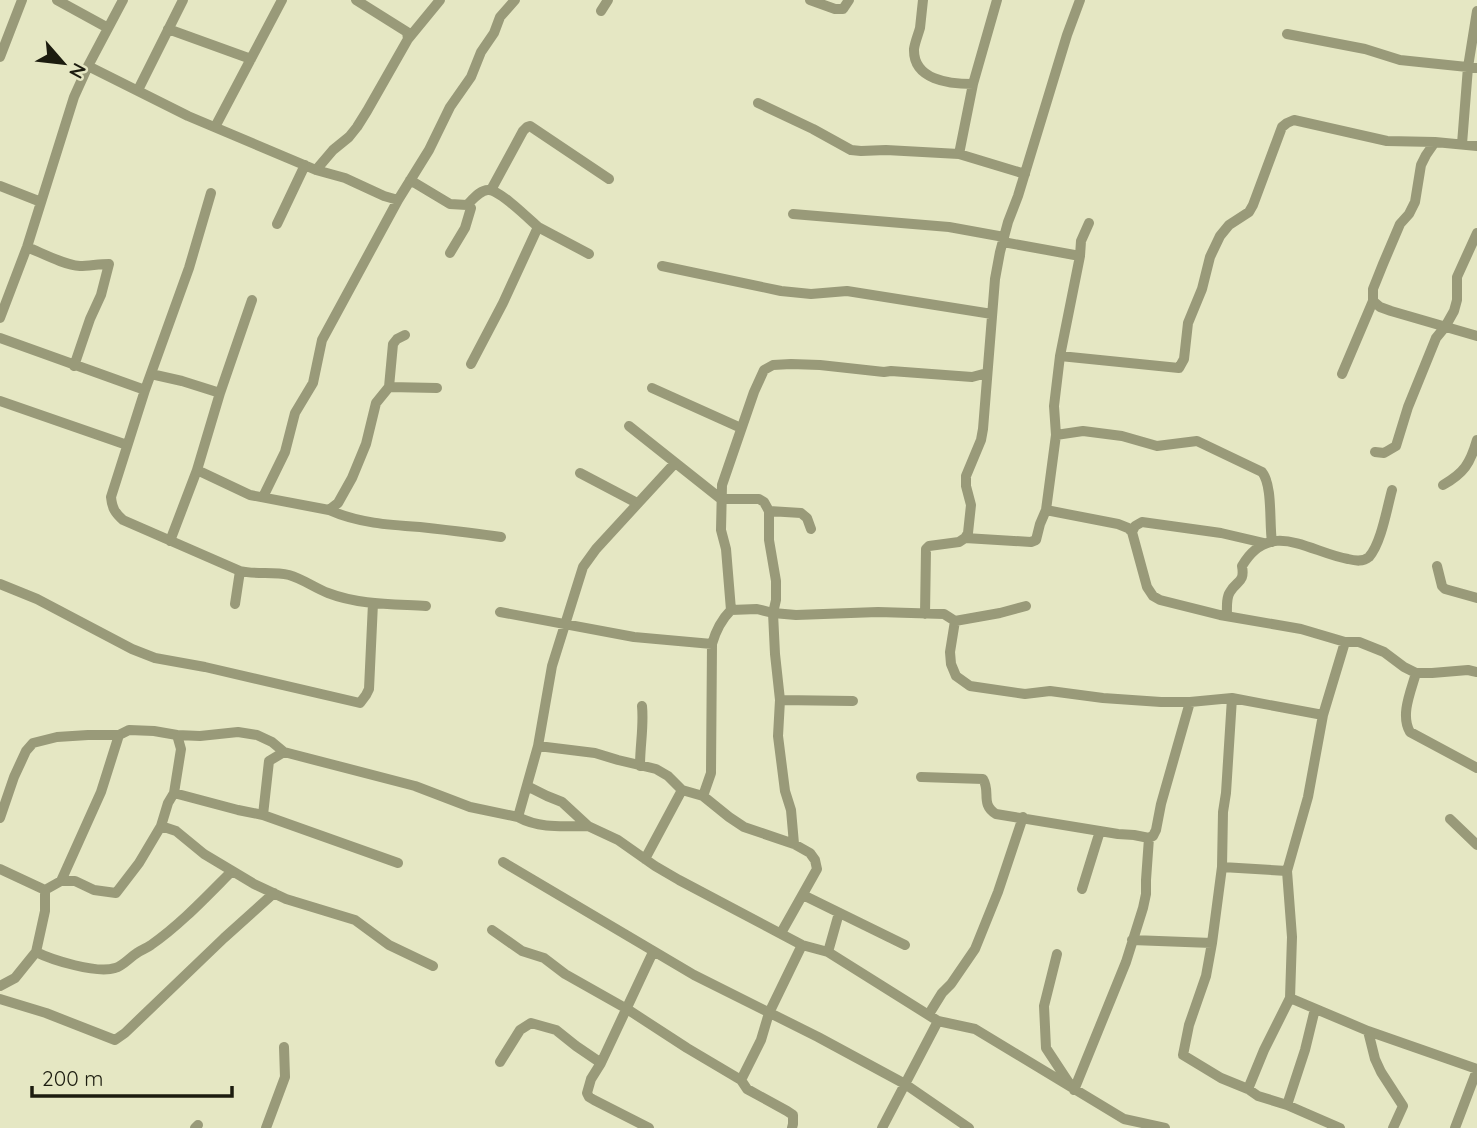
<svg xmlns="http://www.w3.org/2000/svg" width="1477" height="1128" font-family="Quicksand,sans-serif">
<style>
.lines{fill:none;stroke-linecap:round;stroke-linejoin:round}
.minor{stroke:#999a79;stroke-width:10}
</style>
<rect width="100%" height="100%" fill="#e5e7c3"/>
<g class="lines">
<!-- minor -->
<path class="minor" d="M57,0l51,28
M810,0l25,9h8l6,-9
M923,0c-1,9 -2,19 -3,28 -2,7 -5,14 -6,21 -1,31 35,35 59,35
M601,11l7,-11
M168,29l83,30
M1287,34l78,15 35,11 77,8
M408,39l32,-39
M0,57l22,-57
M88,66l100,50 128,54 29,8 39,18 14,4
M138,90l45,-90
M758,103l55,26 38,21 10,1 25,-1 73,4 66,20
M215,127l67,-127
M1435,142l-9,13 -5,10 -6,37 -6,12 -9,10 -17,40 -10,25v12l7,6 11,4 86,25
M1462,144l6,-77 9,-56
M959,154l14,-70 24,-84
M316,170l17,-20 16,-13 8,-10 10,-16 41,-72 -1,-7 -51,-32
M410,180l40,24 17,1 4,3 -6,20 -15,25
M0,186l41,16
M491,190l32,-59 4,-4 3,-1 79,53
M211,193l-22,75 -44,122 -34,107c1,11 4,16 12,23l117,51c17,4 33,0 49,4 14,4 26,13 39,18 31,12 66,11 98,13
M467,205c6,-6 14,-16 22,-15 12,1 40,29 49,37l-35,76 -32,61
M793,214l156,13 55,10
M277,224l28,-59
M538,227l51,27
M1003,242l77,14
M27,247c15,6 37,18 53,19 9,0 19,-2 29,-2l-8,31 -11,24 -16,47
M662,266l119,25 30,3 36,-3 145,23
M0,318l27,-71 47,-150 14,-31 35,-66
M0,338l145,52
M1060,356l119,12 5,-9 4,-36 14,-34 8,-32 10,-21 9,-11 20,-13 4,-7 29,-78 5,-4 7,-3 93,21 48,1 42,4
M151,374l31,7 38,12
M1342,374l31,-73
M389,387l48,1
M652,388l89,40
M0,401l127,44
M629,426l92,73h38l5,3 5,9v29l7,41v19l-3,13 2,41 5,46 -2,36 7,55 6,19 3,34
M1056,435l27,-4 39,5 35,10 40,-5 65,31c11,14 7,51 10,70
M1375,452l9,1 12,-7 12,-39 28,-69 9,-11 9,-16 3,-11v-23l20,-44
M197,470l53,25 79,15 9,-7 14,-25 14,-34 10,-41 13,-16 4,-43 4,-5 8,-4
M580,473l57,30
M1443,485c21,-12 27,-21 34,-45
M263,497l22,-45 10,-39 18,-30 9,-43 76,-140 31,-50 21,-43 21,-30 10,-25 13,-19 6,-16 15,-17
M329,510c29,13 60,15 91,17 27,3 54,6 81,10
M1046,510l72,14 10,4 4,4 15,55 6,9 7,4 60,15 81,14 44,13h14l25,10 20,15 12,6h16l36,-3 9,2
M769,511l32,2 6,5 4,11
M1132,532l3,-6 7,-4 79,11 43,10
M965,538l66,4 5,-2 4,-16 6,-14 10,-75 -2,-29 6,-50 20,-100 1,-15 8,-18
M170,541l27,-71 23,-77 32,-93
M1437,566l5,20 3,3 32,9
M0,584l37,15 95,50 23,9 50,9 155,36 6,-8 3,-6 4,-86
M235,604l5,-33
M731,610l-5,-61 -5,-19 1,-45 32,-93 10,-22 9,-5 18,-1 29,1 64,7 7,-1 81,6 15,-4
M500,612l134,25 78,7
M925,614l1,-65 3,-3 30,-4 6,-4 3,-5 3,-28 -5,-19v-10l15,-36 2,-11 12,-150 5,-27 8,-30 10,-26 49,-161 13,-35
M1227,616c0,-8 -1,-18 3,-24 7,-12 15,-9 12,-26 28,-48 67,-14 106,-7 8,2 15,3 21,-2 12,-13 18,-49 23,-67
M955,621l45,-8 26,-7
M1416,673c-5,18 -16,42 -6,59l67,36
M1232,698l-6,95 -3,19 -1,55 -10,76 -6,33 -17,49 -6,30 38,23 27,11 10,7 29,9 53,23
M780,700l73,1
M177,735l23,1 38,-4 19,3 15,7 12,10
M538,746l57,7 23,7 38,9 12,7 14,14 21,6 26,21 15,10 50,17 16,9 5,7 2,9 -36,64
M640,766c0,-21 4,-40 2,-60
M921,777l62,2c8,13 -3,25 13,35l122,20 16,1 15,3
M527,786l20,10 15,6 26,24 30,14 37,26 24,14 123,65 26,7 110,69 37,8 149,90 41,9
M174,793l64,17 25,5 135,48
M703,796l8,-23 1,-129c4,-14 9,-24 19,-34l26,-1 16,4 23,2 82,-3 66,2 11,7 -5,31 1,12 5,12 14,10 55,8 25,-3 53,7 58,4h29l42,-4 91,17
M263,815l6,-54 15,-9 131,34 55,21 48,10 20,-71 14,-80 31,-99 13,-18 79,-86
M518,817c22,12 46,9 70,9
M0,818l14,-41 12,-26 7,-8 24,-6 31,-2h31l10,-5 25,1 23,4 4,14 -7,44 -6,10 -7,23 -22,37 -23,30 -22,-3 -19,-9h-14l-16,9
M1450,819l27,26
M161,826l15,5 28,23 50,30 32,15 69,21 34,25 44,21
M645,859l37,-69
M503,862l191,113 124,62 87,47 64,44
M1222,867l65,4
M0,869l45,21
M61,881l40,-89 18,-57
M1082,889l18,-58
M803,895l102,50
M492,930l30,21 22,7 21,16 62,35 60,39 54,32 6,9 40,22 6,4v9l-1,4
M1132,940l80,3
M36,952c16,8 61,22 79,16 8,-2 14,-10 22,-15 4,-3 10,-5 14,-8 29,-20 56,-49 81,-74
M828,952l11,-39
M1057,954l-13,52 2,42 25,38
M0,986l15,-8 21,-26 9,-41v-21
M1290,998l78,33 109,38
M0,999l46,14 69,27 10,-7 99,-95 50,-45
M929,1014l13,-21 9,-9 24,-35 23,-57 25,-75
M1368,1031l7,28 6,13 22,34 -10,22
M500,1062l20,-32 11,-7 25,7 20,16 25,17
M741,1080l20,-40 8,-27 33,-68
M1248,1089l16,-39 26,-52 2,-61 -5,-66 21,-74 15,-82 22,-73
M1074,1090l52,-128 17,-54 3,-14v-14l3,-42 4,-2 3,-6 5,-26 29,-102
M1287,1105l18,-55 10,-41
M195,1128l3,-3
M266,1128l19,-51 -1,-30
M649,1128l-55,-28 -5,-3 -2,-4 4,-14 10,-16 52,-111
M882,1128l56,-107
M1455,1128l22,-58"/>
</g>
<!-- north arrow -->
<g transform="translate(63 63) rotate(118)" stroke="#e5e7c3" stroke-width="5" paint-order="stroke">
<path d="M0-5L12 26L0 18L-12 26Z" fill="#1c1c0f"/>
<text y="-10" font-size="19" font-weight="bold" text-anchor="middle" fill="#1c1c0f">N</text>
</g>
<!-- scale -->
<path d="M32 1086v10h200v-10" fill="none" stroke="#1c1c0f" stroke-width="3.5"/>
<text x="42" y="1086" font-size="21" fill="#1c1c0f" stroke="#e5e7c3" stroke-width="5" paint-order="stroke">200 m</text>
</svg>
